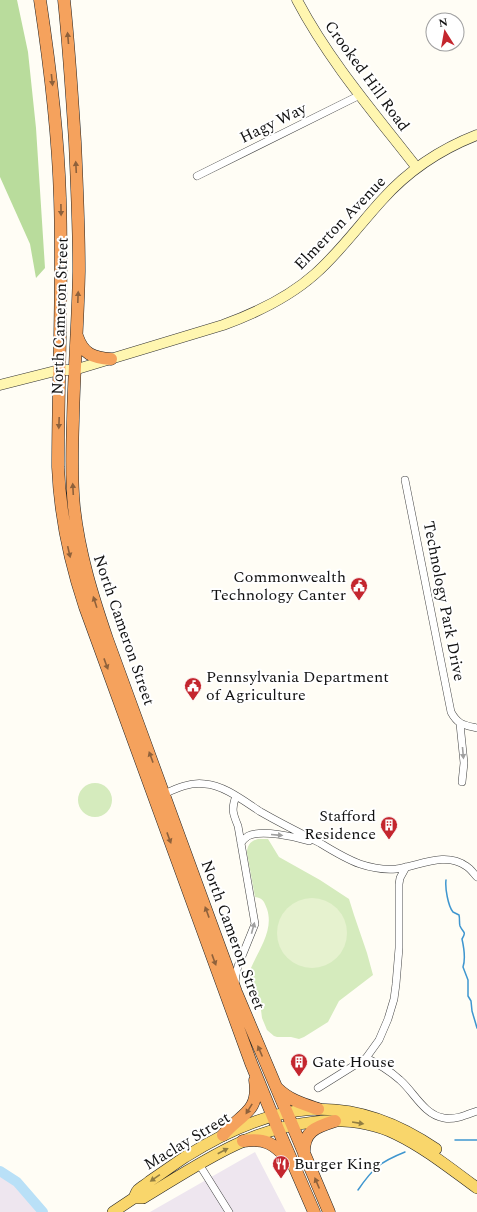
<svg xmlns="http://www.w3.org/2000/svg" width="477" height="1212" font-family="Spectral,serif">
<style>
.industrial{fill:#eee6ef}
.green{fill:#d5ebbd}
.forest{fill:#b9dc9c}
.pitch{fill:#e6f2cf}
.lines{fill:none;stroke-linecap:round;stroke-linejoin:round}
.stream{stroke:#3f96cf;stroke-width:1.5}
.river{stroke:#b9e0f7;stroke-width:10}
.street-casing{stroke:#444;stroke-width:8}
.secondary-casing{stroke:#333;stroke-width:11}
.primary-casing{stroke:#222;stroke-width:12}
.highway-casing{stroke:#222;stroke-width:13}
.street{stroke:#fff;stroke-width:7}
.secondary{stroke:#fff6b0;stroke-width:10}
.primary{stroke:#f9d66b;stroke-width:11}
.highway{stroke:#f5a25d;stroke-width:12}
.oneway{fill:#8e613b}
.oneway2{fill:#a0a0a0}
.oneway3{fill:#917d42}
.labels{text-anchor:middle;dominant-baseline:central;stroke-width:4;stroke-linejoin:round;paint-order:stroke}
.street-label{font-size:16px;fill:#111;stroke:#fff}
.poi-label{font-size:16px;fill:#111;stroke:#fff;text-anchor:start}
</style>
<rect width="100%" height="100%" fill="#fffdf5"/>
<!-- industrial -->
<path class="industrial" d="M255,1152l31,60h-136z
M0,1172l46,40h-46z"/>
<!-- green -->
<path class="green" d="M78 800a17 17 0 1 1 34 0a17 17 0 1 1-34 0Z
M258,839h10l11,18 41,23 29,19 5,16 13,38 6,22 -34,26 -11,21 -24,15 -5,2 -8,-2h-14l-3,-1 -7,-6 -5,-12 -1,-8 -8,-10 -2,-8 -1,-19 1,-5c8,-19 23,-38 16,-59 -3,-8 -4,-11 -12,-12l-8,-44c0,-7 3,-12 11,-14z"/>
<!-- forest -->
<path class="forest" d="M0,0h17l11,52 8,76 9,140 -9,10 -6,-34 -30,-67z"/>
<!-- pitch -->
<path class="pitch" d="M277 933a35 35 0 1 1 70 0a35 35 0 1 1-70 0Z"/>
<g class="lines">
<!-- stream -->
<path class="stream" d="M446,880c-1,8 2,26 7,32 2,1 4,2 6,3 1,4 0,8 1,11 3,7 7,5 2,13 2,9 4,19 1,28l5,13v16l3,5 1,10 5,17
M455,1140h22
M358,1190c15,-22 22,-28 47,-38"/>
<!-- river -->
<path class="river" d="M0,1171l17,11 26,30"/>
<!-- street casing -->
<g class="street-casing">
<path id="street" d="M197,176l163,-81
M405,480l46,232c7,13 13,13 26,16
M460,724l4,39 -2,19
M162,796l2,-2c13,-6 26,-12 41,-10 19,1 40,18 56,28 19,11 39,21 59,31 13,8 26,16 40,21 12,4 24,6 36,5 23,-3 49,-18 70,-3 5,3 8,8 11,11
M241,843c2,-3 4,-5 7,-7 14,-7 47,1 61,5
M235,983l1,-8 2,-9 17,-42 -17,-98c-5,-12 -7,-17 -2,-30
M366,1058c13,6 24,13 34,22 14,12 24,35 44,38 11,2 22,-3 33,-7
M318,1088l48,-30 13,-18 9,-21 6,-20 2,-15 3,-36v-64l1,-6 6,-11
M199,1164l30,48"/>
</g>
<!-- secondary casing -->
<g class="secondary-casing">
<path id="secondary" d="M297,0c32,61 78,114 120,168
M0,385l59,-15h15l149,-45c33,-12 65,-27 92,-51 25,-22 45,-50 67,-74 26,-29 59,-51 95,-65"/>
</g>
<!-- primary casing -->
<g class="primary-casing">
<path id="primary" d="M134,1198c1,-2 2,-6 4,-8 3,-3 9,-6 12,-9 12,-8 23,-16 35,-24 87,-55 162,-69 251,-8
M113,1212l21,-14h9c30,-18 60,-38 92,-53 48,-23 111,-35 161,-11 29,14 55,35 81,54"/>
</g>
<!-- highway casing -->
<g class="highway-casing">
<path id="highway" d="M40,0c10,66 18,132 20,198 3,90 -2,179 -2,269 2,48 12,95 27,140l166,456 27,66 36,83
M64,0c5,47 8,95 11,142 2,43 4,86 4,129 -1,50 -5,99 -6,149 -1,29 -2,58 1,87 5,46 18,88 33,132l129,353 93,220
M77,336c6,18 16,22 34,23
M277,1088c12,12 26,16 41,21
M223,1135c17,-21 37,-22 32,-55
M243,1141c22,-3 30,2 45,18
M304,1154c-1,-23 12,-27 31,-33"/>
</g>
<!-- street -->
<use href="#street" class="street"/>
<!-- secondary -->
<use href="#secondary" class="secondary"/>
<!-- primary -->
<use href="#primary" class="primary"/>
<!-- highway -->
<use href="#highway" class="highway"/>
</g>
<!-- one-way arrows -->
<defs><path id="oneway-solid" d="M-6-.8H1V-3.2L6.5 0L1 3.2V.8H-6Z"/></defs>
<g class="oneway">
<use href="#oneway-solid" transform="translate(68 38) rotate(-95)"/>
<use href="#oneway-solid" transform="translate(52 80) rotate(84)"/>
<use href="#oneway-solid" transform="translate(76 167) rotate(-93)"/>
<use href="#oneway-solid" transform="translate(61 210) rotate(89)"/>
<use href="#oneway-solid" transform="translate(78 297) rotate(-88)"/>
<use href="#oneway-solid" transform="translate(59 423) rotate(92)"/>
<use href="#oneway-solid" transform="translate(73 489) rotate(-93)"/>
<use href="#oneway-solid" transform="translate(69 552) rotate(77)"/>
<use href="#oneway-solid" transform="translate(95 602) rotate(-108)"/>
<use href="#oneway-solid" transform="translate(106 664) rotate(70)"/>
<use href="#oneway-solid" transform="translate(151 757) rotate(-110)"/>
<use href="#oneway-solid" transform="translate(169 838) rotate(70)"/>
<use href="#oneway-solid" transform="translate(207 912) rotate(-110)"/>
<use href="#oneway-solid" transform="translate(214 960) rotate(70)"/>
<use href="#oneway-solid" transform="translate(260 1051) rotate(-113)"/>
<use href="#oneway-solid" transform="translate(249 1109) rotate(122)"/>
<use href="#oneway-solid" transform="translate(317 1183) rotate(-113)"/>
</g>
<g class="oneway2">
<use href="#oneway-solid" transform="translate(463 753) rotate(85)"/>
<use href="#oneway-solid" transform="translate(277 835) rotate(5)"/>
<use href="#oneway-solid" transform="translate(253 928) rotate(-75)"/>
</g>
<g class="oneway3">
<use href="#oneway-solid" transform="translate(358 1123) rotate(9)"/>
<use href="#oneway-solid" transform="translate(223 1151) rotate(-28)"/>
<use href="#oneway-solid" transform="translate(155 1178) rotate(145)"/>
</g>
<!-- icons -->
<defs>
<g id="civic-pin" transform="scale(0.9)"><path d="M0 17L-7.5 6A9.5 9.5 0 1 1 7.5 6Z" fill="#c4262e" stroke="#fff"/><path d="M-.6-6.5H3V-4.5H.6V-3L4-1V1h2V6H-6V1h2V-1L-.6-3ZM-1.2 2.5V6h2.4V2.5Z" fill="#fff"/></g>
<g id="building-pin" transform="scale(0.9)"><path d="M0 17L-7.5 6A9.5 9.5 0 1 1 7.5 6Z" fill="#c4262e" stroke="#fff"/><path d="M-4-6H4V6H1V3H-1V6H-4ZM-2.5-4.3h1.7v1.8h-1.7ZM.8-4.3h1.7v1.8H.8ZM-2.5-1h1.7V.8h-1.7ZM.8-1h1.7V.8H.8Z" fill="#fff"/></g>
<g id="restaurant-pin" transform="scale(0.9)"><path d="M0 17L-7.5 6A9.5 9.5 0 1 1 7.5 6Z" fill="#c4262e" stroke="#fff"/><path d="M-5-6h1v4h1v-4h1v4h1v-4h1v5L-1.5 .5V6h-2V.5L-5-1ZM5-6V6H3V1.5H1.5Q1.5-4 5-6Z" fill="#fff"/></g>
</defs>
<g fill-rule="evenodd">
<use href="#civic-pin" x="359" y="586"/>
<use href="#civic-pin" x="193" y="686"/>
<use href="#building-pin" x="389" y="825"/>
<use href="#building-pin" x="299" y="1062"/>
<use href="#restaurant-pin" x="281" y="1164"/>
</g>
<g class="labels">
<!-- street labels -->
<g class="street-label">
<text transform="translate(367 76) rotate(54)">Crooked Hill Road</text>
<text transform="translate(273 123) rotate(-26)">Hagy Way</text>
<text transform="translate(340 223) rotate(-46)">Elmerton Avenue</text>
<text transform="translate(60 316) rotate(-88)">North Cameron Street</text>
<text transform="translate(444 601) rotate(79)">Technology Park Drive</text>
<text transform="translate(124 630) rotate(71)">North Cameron Street</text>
<text transform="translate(233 935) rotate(70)">North Cameron Street</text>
<text transform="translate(187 1141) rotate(-31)">Maclay Street</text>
</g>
<!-- poi labels -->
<g class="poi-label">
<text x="346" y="577" text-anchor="end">Commonwealth<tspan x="346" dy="18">Technology Canter</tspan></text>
<text x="206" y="677">Pennsylvania Department<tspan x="206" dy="18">of Agriculture</tspan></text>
<text x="376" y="816" text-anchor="end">Stafford<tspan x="376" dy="18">Residence</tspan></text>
<text x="312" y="1062">Gate House</text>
<text x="294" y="1164">Burger King</text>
</g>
</g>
<!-- north arrow -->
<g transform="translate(445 32) rotate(349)"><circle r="19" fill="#ffffff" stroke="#a0a0a0"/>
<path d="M0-3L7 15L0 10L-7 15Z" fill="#c4262e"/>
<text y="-6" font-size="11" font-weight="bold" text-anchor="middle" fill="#111111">N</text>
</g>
</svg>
